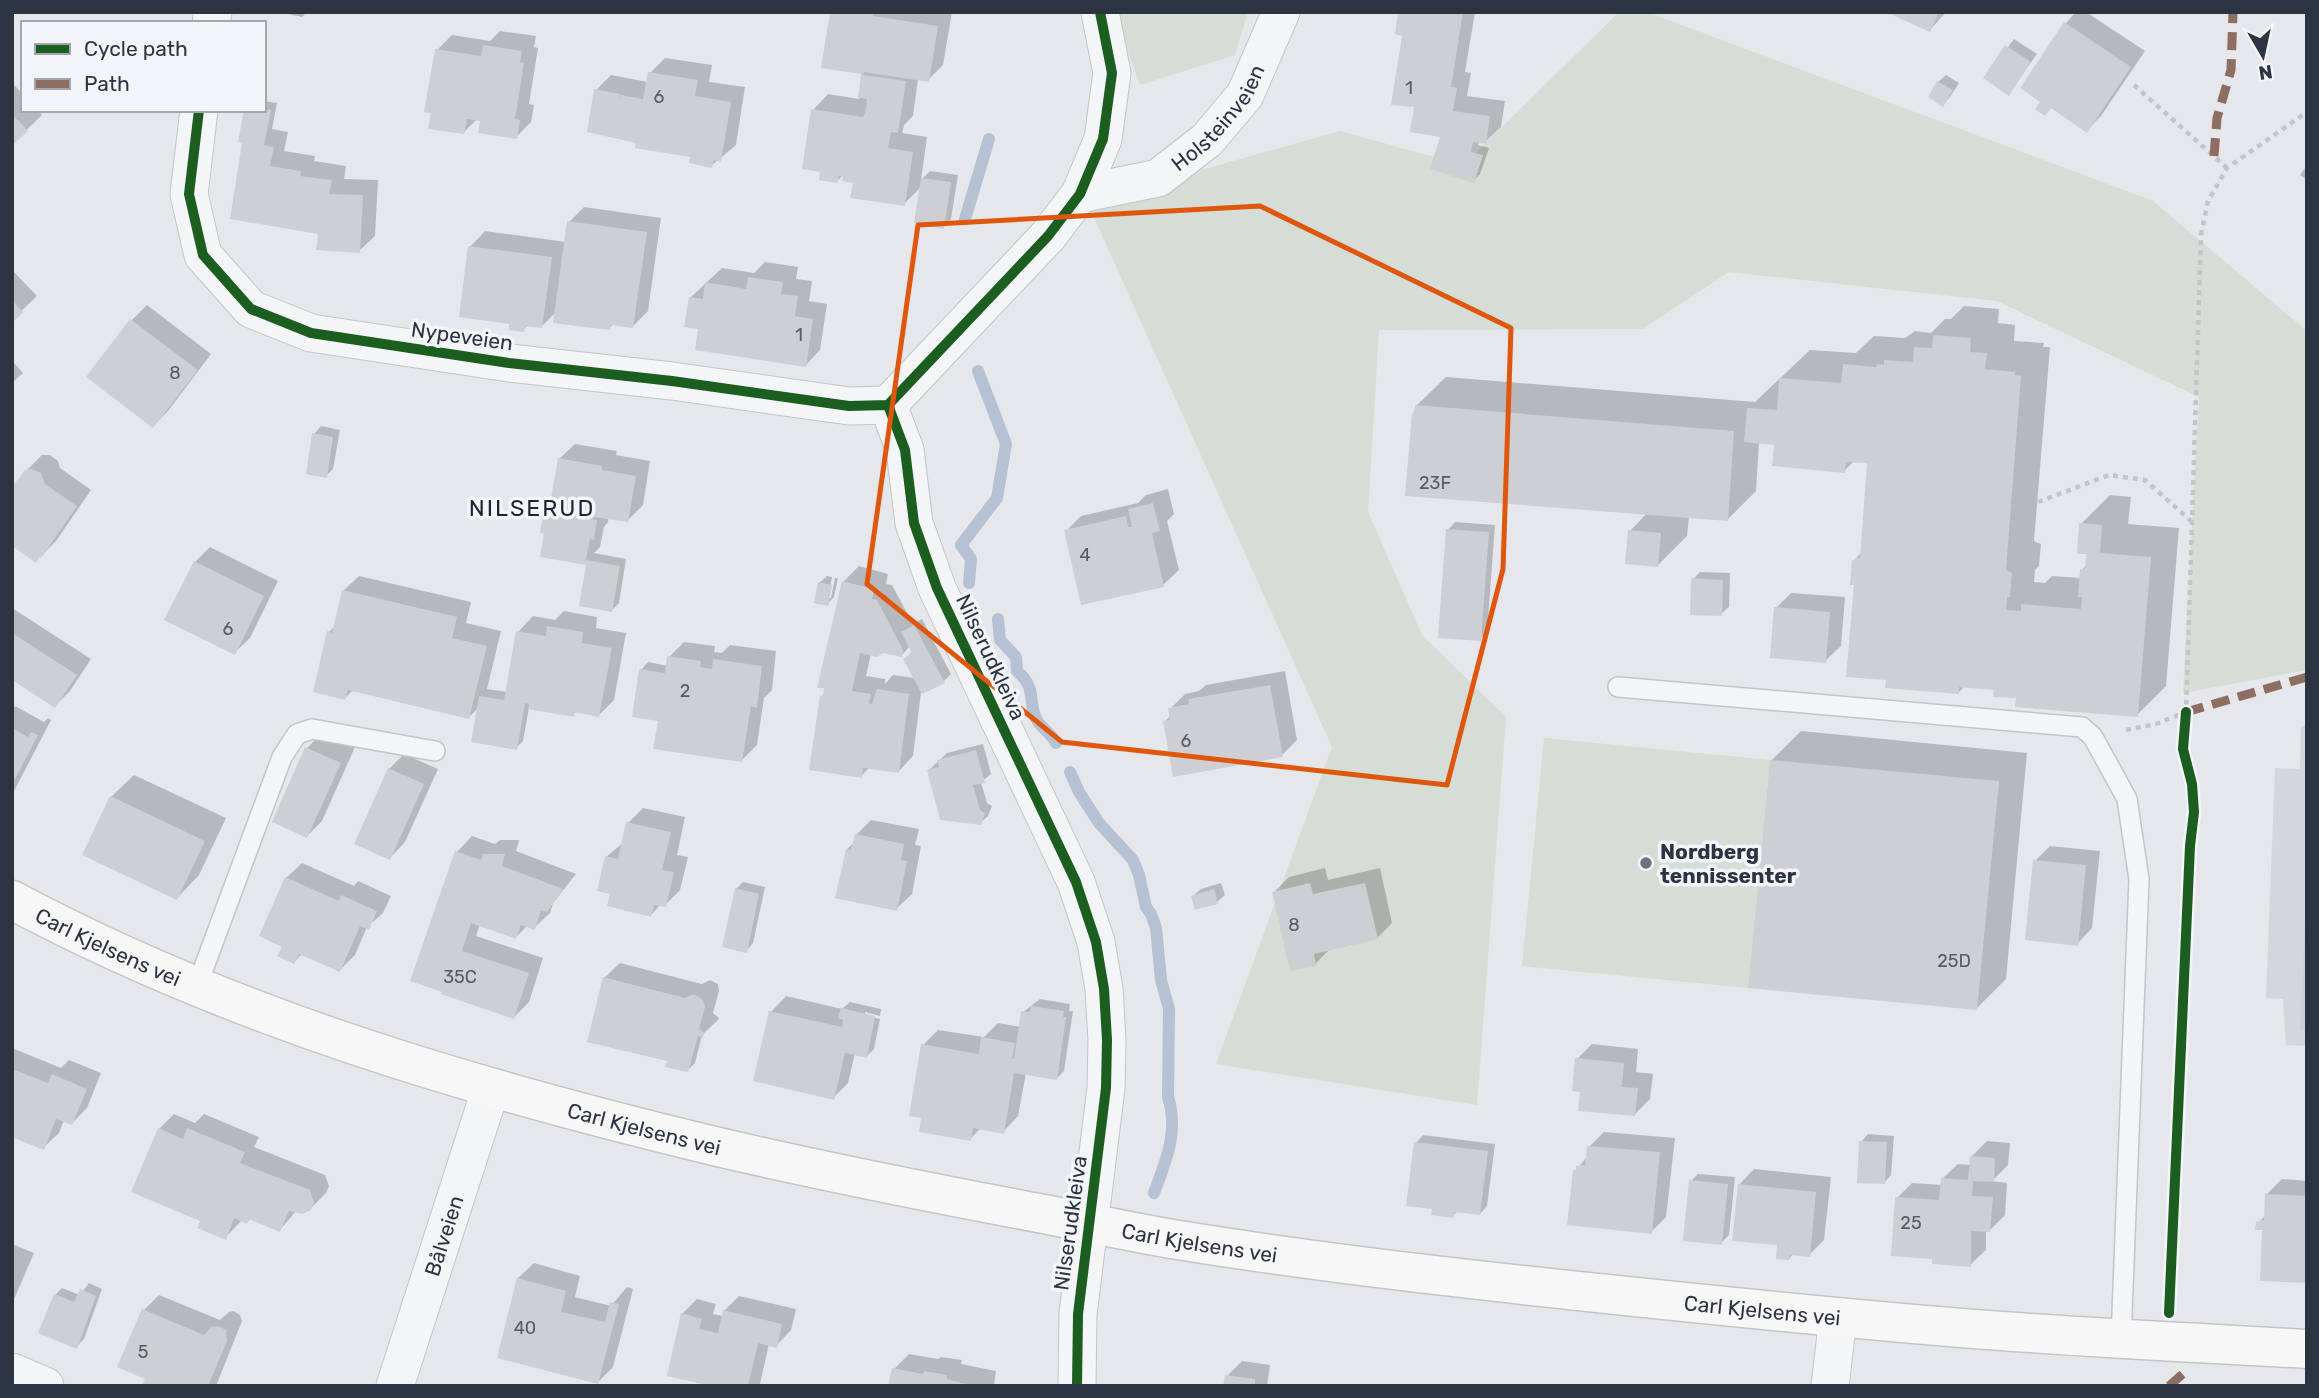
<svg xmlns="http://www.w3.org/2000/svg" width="2319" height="1398" font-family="Rubik,sans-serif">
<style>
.built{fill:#d4d6dd}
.green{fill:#d5ddd6}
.shadow{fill:#0003;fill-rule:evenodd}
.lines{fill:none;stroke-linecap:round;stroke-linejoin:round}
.stream{stroke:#b5c2d3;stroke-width:12}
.building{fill:#cdcfd2}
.service-casing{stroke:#c3c5c8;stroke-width:22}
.minor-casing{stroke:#c3c5c8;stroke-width:39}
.secondary-casing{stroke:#c3c5c8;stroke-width:41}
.path{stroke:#c4c5c9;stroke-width:4.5;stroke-dasharray:5 5;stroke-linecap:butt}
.service{stroke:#f4f5f6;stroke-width:19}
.minor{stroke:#f4f5f6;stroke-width:37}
.secondary{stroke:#f7f7f8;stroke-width:38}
.quiet{stroke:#8d6e63;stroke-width:9;stroke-dasharray:18 9;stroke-linecap:butt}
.cycleway-casing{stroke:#f3f5f8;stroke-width:15}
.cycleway{stroke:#1b5e20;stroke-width:10}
.marked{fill:none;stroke:#df570f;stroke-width:5;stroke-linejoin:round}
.poi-dot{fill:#6d727d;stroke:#f3f5f8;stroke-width:2.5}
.labels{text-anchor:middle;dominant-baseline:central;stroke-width:7;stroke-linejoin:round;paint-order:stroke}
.number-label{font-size:18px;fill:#555b68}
.street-label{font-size:21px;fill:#2c3343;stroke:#f3f5f8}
.poi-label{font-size:21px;font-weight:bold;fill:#2c3343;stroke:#f3f5f8;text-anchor:start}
.neighbourhood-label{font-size:23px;letter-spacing:2px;fill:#1e2434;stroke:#f3f5f8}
</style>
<rect width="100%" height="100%" fill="#e5e7ea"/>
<!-- built -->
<path class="built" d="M2301,726h6v320l-21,-1 -3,-46 -17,-1 9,-230 25,1z"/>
<!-- green -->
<path class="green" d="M1114,12h134l-13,43 -95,30z
M1619,12h28l506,189 154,130v339l-124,23 16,-296 -202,-96 -268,-29 -86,57 -264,1 -11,182 54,123 84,82 -29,388 -261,-41 116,-317 -245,-545 253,-71 123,34z
M1544,738l226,22 -22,228 -226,-22z"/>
<!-- shadow -->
<path class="shadow" d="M278,12h29l-5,5z
M832,12h120l-9,53 -15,15 -10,-1 -5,37 -9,9 -2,8 25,4 -6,43 9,-9 28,4 -7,44 -8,8 -22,-40 -17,17 -49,-22 -9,-10 -9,9 -15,-10 -9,-61 15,-16 31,5 4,-26z
M1400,12h75l-10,60 6,1 -4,23 38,5 -4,26 -16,15 -6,-1 -1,4 11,3 -9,26 -7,7 -57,-75z
M1890,12h56l-16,18z
M2076,12h10l59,39 -44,65 -15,15 -44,-30 23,-77z
M500,31l36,5 -2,11 4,1 -9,56 5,1 -3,17 -15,15 -39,-18 -14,14 -26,-83 15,-15 38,6z
M2014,39l23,15 -29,40 -23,-16z
M665,58l47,7 -3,17 36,5 -9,58 -25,21 -19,-10 -54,-14 -42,-52 15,-15 37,7 2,-9z
M1946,75l13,8 -9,14 -7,8 -5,-23z
M12,83l11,11v16h15l4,5 -30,29z
M264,101l13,2 -5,26 16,3 -4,19 31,5 -1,5 32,5 -2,13 34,1 -3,56 -16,15 -39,-19 -76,-91 20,-31z
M2307,165v15l-7,-5z
M584,207l77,11 -13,93 -15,15 -19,-2 -5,4 -52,-17 -15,15 -13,-2 -6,6 -12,-8 -41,-75 15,-16 81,11 3,-20z
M765,262l33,5 -2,12 16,2 -3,20 18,3 -7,46 -15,16 -115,-68 32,-30 32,5z
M12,270l25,26 -25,24z
M147,305l64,49 -43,57 -15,15 -21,-106z
M1964,306l35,3 -1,14 17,2 -1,16 30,2 -1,4h7l-16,194 7,3 -2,22 -4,4 -1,12 11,1 7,-7 29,2 1,-8 5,-6 1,-11 -7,-29 29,-29 21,2 -3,27 51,4 -13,158 -29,29 -120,-18 -21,-9 -31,-2 -7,7 -71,-14 -32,-96 -2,-22 9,-9 7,-90 -15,-1 -10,10 -68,-27 -17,-2 -3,49 -29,29 -38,-3 -2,19 -29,29 -28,-34 17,-18 -234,-99 3,-8 30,-29 309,25 55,-52 46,3 18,-17 31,2 10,-7 16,2 14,-14h6z
M14,363l9,10 -11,10v-18z
M321,426l19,4 -7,39 -7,7 -12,-42z
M575,444l42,7 -1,4 34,6 -7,44 -15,15 -19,-3 -1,5 -4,5 -4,20 -6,6 32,6 -7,44 -7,7 -31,-5 7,-46 -3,4 -39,-31 -1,-22 7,-6 7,-45z
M42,455h8l8,6 2,7 31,22 -35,51 -15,15 -15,-85z
M1168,489l6,25 -7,7 12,49 -16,15 -97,-54 15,-15 57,-13 8,-8z
M1455,522l40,3 -8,107 -7,7 -32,-109z
M210,547l68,34 -28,57 -16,15 -39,-91z
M859,566l29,8 -2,10 6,1 21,39 9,-5 29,55 -7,7 -23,12 -8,63 -15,16 -28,-5 -9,9 -40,-79 4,-4 18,-111zM910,646l3,5 -8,8 10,19 -22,-3 -8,9v-5l-19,-3 5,-22 12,-3 19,4z
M1700,572l30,1 -1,34 -8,7 -28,-35z
M359,576l112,26 -5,21 35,8 -14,58 20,3 11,-60 15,-16 22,4 9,-9 33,6 -1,11 30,5 -12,67 -15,15 -22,-4 -4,4 -44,-7 -6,33 -7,7 -37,-41 -10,10 -115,-28 -9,9 -16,-66 6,-6 8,-35z
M827,576l5,1 -4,21h3l4,-20h3l-4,19 -7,7 -8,-21z
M1791,593l54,4 -4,49 -16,15 -49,-53z
M12,608l79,51 -21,32 -15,15 -43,-28z
M684,642l31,4 -1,6 8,1 8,-8 46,6 -4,39 -8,8 -7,47 -15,15 -82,-40 -19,-50 7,-8 20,4 1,-9z
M1285,671l12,69 -15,15 -117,-34 6,-6 -1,-6 15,-15 14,-3 7,-6z
M15,706l29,16 4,-4 3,2 -39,75v-85z
M1801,731l226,22 -21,226 -30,30 -204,-249z
M322,733l33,14 -33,74 -15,15 -33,-14 33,-74z
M983,744l8,30 -10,8 6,21 5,3 -4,10 -8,7 -51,-53 18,-17z
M404,754l34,15 -33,73 -15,16 -1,-89z
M134,775l92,43 -27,57 -22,23 -66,-101z
M643,808l42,9 -8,38 11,2 -8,33 -15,15 -4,-1 -10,11 -39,-23 -6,-35 18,-15 4,-19z
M871,820l48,9 -4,16 6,1 -9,48 -16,15 -49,-60 8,-7 1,-7z
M472,836l23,8 5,-4h19l-3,11 60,23 -23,29 -3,10 -16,15 -7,-2 -11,11 -36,-13 -4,12 67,22 -14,44 -15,15 -70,-24 13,-141z
M2050,846l50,5 -8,77 -15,16 -42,-83z
M302,863l52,23 4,-5 33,15 -8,17 -16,14 -12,28 -15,15 -38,-16 -8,8 -10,-16 2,-68z
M1325,868l3,12 52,-12 12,55 -15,15 -46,10 -16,16 -41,-72 15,-15z
M743,882l22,5 -12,56 -7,8 -10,-62z
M1221,883l4,12 -8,7 -24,-6 8,-7z
M620,963l82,21 8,-4 8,4 1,7 -6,22 6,5 -1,2 -16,15 -7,28 -7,7 -19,-10 -65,-82z
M786,996l56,13 8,-7 31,7 -1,7 -15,-4v4l15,3 -6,30 -7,7 -12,-3 -7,30 -15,15 -62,-86z
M1040,999l30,5 -1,7h4l-9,60 -7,7 -31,-5 -8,43 -15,16 -22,-4 -11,11 -47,-94 15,-15 46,7 14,-14 23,4 2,-15z
M1592,1044l46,5 -2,23 17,2 -3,25 -15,15 -53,-24 -5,-31z
M12,1048l49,20 8,-8 32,13 -14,35 -15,15 -8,-3 -5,13 -16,15 -31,-13z
M174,1114l21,9 9,-9 55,23 -5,10 71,28 4,11 -3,7 -16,16 -14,2 -16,19 -29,-12 -4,4 -5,-2 -17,18 -23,-18 -43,-91z
M1604,1132l71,6 -9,79 -15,15 -76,-61 13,-15 1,-9z
M1868,1134l26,2 -3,39 -7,8 -23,-41z
M1423,1135l72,9 -8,62 -7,8 -22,-3 -6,5 -18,-8 -18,-65z
M1987,1141l23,2 -2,22 -16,16 15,2 -2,32 -15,15h-4v20l-16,15 -36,-7 -37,-60 15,-15 30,2v-6l16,-15 13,1v-8z
M1754,1169l77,8 -7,63 -15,15 -16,-1 -4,5 -50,-74z
M1698,1174l37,3 -6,58 -8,8 -30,-62z
M2282,1179l25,2v100l-49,-58 8,-8v-20z
M12,1244l22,9 -22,51z
M534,1263l46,13 -5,21 36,9 16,-19 6,2 -20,78 -15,15 -80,-104z
M89,1283l13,6 -18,50 -8,8 -21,-52 7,-7 18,7z
M159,1295l61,25 9,-8 5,-1 6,4 2,6 -26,65h-72l3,-8 -3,-68z
M739,1296l57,13 -5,21 -15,16 -7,-2 -9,40 -2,2h-38l-38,-72 15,-15 19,5 -3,10 10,2 1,-5z
M909,1354l29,5 3,-2 21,3 -1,4 35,7 -2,15h-104l4,-17z
M1242,1361l28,4 -3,21h-42l2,-10z"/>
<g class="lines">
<!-- stream -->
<path class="stream" d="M965,219l24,-80
M969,583l2,-24 -10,-14 36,-47 9,-54 -28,-73
M998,619l2,21 16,17 1,14c22,19 9,32 21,51 6,8 14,12 18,21
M1070,772l9,20 20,31 34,37 6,15 7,32 5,7 5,14 5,52 8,29 -1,88c11,34 -2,64 -14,96"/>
</g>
<!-- building -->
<path class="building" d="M830,12h44l-1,4 65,10 -9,56 -65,-10 -1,3 43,6 -8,52 -7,-1 -3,16 25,4 -8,54 -55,-8 3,-15 -11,-2 1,-5h-4l-2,7 -18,-3 1,-8 -18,-3 9,-60 52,8 2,-4 2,-14 -9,-1 3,-24 -40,-6z
M1398,12h65l-12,75 6,1 -4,23 37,5 -4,28 -13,-2 -2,10 12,3 -9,28 -44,-14 10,-32 -30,-5 4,-25 -23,-2 11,-69 -7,-2z
M1886,12h53l-9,20z
M2064,22l67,45 -44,66 -36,-25 -6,8 -10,-7 5,-7 -20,-14z
M483,45l39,6 -2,11 4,1 -9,56 5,1 -3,19 -39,-6 2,-12 -13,-2 -3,15 -36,-5 3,-16 -7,-1 11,-63 46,7z
M2005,45l26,17 -22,34 -26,-18z
M648,72l50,8 -3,16 36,6 -10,60 -8,-2 -1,8 -23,-5 1,-6 -55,-9 1,-5 -49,-11 7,-43 26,5 1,6v-5l22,4z
M1937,81l16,9 -10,17 -15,-10z
M264,109l7,1 -7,35 10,2 -4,19 31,5 -1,5 32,4 -3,14 34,1 -3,58 -44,-3 2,-16 -88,-15 12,-76 -4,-1 6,-32h20z
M12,114l16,17 -16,15z
M921,178l30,4 -7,47 -30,-6z
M567,221l80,11 -14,96 -22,-3 -1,5 -57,-7z
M468,246l84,11 -10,71 -17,-2 -1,6 -15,-2v-6l-50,-7z
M748,277l35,5 -2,12 17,2 -3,20 18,3 -7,48 -111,-17 3,-21 -14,-2 5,-30 14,2 2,-17 41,7z
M12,300l11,12 -11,11z
M130,319l68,51 -45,58 -67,-51z
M1933,335l38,3 -1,14 17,1 -2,16 30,3v3l6,1 -15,194 6,3 -2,24h-3l-1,13 15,1v-7l60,5 1,-12h-4l2,-28h5l1,-15h-9l2,-31 23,2 -2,28 51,4 -13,160 -123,-10 1,-9 -23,-1 1,-7 -35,-3v7l-74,-6 1,-8 -40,-3 8,-92h-4l2,-25h3l1,-3 4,1 7,-95 -21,-1 -1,11 -73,-7 2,-21 -30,-3 3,-34 30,2 2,-32 62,5 2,-19 33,3 1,-3 7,1v-5l29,2 1,-15 18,1z
M1415,405l319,26 -6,90 -323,-25 7,-83h2z
M312,433l21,4 -6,41 -21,-4z
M558,458l44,8v4l34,6 -8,46 -34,-5 -1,3h4l-3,20 -4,-1 -4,21 34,6 -8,46 -33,-6 7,-41 -46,-8 4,-23 -4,-1 4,-24 5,1z
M31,469l10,4 4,11 32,22 -36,52 -2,-1 -3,6 -24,-17v-59l13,-17z
M1153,503l7,28 -8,2 12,54 -83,18 -17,-75 62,-14 2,11h4l-4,-18z
M1446,529l43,3 -8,109 -43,-3z
M1628,530l33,3 -3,34 -33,-3z
M194,561l70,35 -29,59 -71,-35z
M1691,578l32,2 -1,36 -32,-1z
M842,581l32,8 -2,10 5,1 26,50 -1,7 -19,-4 -6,4 -17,-4 -8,38 19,3 -2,9 3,1 5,-15 32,5 -10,79 -36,-5 -1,10 -53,-8 11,-74h3l1,-8h-7z
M818,582l14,3 -4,21 -14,-3z
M342,590l115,27 -5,21 35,8 -18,73 -121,-29 -3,10 -32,-8 14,-61 5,2z
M1774,607l56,5 -4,51 -56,-5z
M914,625l31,58 -23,11 -19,-35 9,-6 -11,-21z
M547,626l36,6 -1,11 30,5 -13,69 -25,-5v5l-46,-8 1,-5 -4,-1 -8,47 -46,-8 8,-46 25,4 12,-69 30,5z
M12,633l65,42 -22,33 -43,-28z
M667,656l34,5 -1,6 12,2 1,-10 49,7 -5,42 -6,-2 -9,56 -89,-13 5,-28 -26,-4 7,-48 26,4z
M1270,685l13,72 -110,20 -10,-56 7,-1 -2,-12 21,-4 -1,-5z
M12,728l16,9 3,-5 7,3 -26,50z
M305,747l36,16 -34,75 -35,-16z
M976,750l9,33 -12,2 7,25 5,3 -4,12 -41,-5 -13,-50 12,-3 -2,-7z
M1770,760l229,21 -22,229 -229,-22z
M388,768l36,16 -34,76 -36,-16z
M110,796l95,45 -28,59 -95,-45z
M626,822l45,10 -9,38 12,2 -8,35 -12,-2 -3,12 -44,-11 3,-12 -13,-3 8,-35 13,3z
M855,834l49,10 -3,16 6,1 -10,50 -62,-13 11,-49 5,1z
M455,851l26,9 2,-6h22l-3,12 61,23 -16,23 -6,-2 -6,20 -14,-5 -5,14 -45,-16 -9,28 67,22 -15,46 -73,-25 1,-2 -32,-11z
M2033,860l53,5 -8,81 -53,-6z
M285,877l54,24 2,-6 36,16 -8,19 -9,-4 -20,46 -41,-18 -5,10 -17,-8 5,-9 -23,-11z
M1310,883l3,11 52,-11 13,56 -64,15 2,12 -26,5 -18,-79z
M735,888l24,6 -12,59 -25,-6z
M1214,889l4,15 -23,6 -4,-14z
M2305,923h2v107h-7z
M603,977l82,21 9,-4 9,6 2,7 -6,22 5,4 -1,5 -5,-2 -10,36 -23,-5 2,-6 -80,-19z
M1031,1006l33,5 -1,6h3l-9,63 -43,-7 -10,61 -31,-6 -2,13 -52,-9 2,-14 -12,-2 12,-72 58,10 2,-17 34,6 -3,16h2l7,-48 9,1z
M841,1008l34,8 -8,42 -22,-5 -11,47 -81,-19 16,-70 73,16 1,-7 -5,-2z
M1575,1058l49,5 -2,24 16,1 -3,28 -57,-5 2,-19 -8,-1z
M12,1069l36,14 4,-9 35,15 -15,36 -16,-6 -12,31 -32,-13z
M158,1128l25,11 4,-11 58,24 -5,11 70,27 4,13 -3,7 -9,4 -13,-3 -9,21 -31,-13 -2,5 -13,-6 -8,22 -29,-12 3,-7 -69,-29z
M1859,1141l28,1 -2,42 -28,-1z
M1414,1142l74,9 -8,64 -26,-3 -1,6 -22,-3 1,-6 -26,-3z
M1587,1146l73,6 -8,82 -85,-9 6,-55h3v-4l9,-1z
M1970,1156l25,2 -1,24 -21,-1 -1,15 21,1 -3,35 -19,-1v36l-39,-3v-5l-41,-3 4,-59 44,3 2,-22 27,2z
M1689,1180l39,4 -6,61 -39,-4z
M1738,1184l78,8 -6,65 -20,-2 -1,5 -13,-1 1,-14 -45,-4z
M2265,1194l42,2v87l-47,-2 2,-51h-7l1,-8 8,-2z
M517,1278l49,13 -5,21 44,10 5,-20 9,2 -21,80 -101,-26z
M80,1289l16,7 -19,53 -39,-16 16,-39 20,8z
M142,1309l62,26 7,-8 7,-1 8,4 1,11 -19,45h-66l3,-7 -28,-12z
M723,1310l59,14 -5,24 -19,-5 -10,43h-36l-45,-10 14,-63 21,6 -3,10 19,4z
M892,1368l31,6 1,-3 23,4v4l27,7h-86z
M1225,1375l30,4v7h-32z"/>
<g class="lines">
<!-- service casing -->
<g class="service-casing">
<path id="service" d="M1618,687l464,40 11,10 34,62 12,80 -18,460
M197,986l85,-229 15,-23 15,-5 123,22"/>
</g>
<!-- minor casing -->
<g class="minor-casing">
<g id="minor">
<path d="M211,23l2,-11"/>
<path d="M199,110l-10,84 14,61 48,54 60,24 198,30 163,18 177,25 39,-1"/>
<path id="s1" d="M1080,194l78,-16 49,-38 38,-45 36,-83"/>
<path d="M12,1372l33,14"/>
<path id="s2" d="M395,1386l96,-298"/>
<path d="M1077,1386l1,-72 28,-226 1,-48 -3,-51 -8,-47 -20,-60 -139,-294 -23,-65 -9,-73 -17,-45 160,-169 32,-42 23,-55 9,-66 -12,-61"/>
<path d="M1830,1386l8,-68"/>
</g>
</g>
<!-- secondary casing -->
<g class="secondary-casing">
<g id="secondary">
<path id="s3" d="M12,900c219,117 461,188 702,246 111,26 223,48 335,69 39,8 78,16 117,23 140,23 281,39 422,54 133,14 266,28 400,38 106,8 212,13 319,19"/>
</g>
</g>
<!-- path -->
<path class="path" d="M2134,85l93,83
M2038,502l71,-27 36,5 46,41
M2126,730l30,-6 30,-12 15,-477 7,-34 19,-33 80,-56"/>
<!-- service -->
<use href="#service" class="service"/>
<!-- minor -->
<use href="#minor" class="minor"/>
<!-- secondary -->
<use href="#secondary" class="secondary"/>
<!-- quiet -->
<path class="quiet" d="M2214,156l3,-38 14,-48 2,-58
M2186,712l121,-35
M2169,1386l17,-15"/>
<!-- cycleway casing -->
<g class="cycleway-casing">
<path id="cycleway" d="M199,110l-10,84 14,61 48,54 60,24 198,30 163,18 177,25 39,-1
M2169,1313l21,-467 4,-34 -2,-28 -9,-35 3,-37
M1077,1386l1,-72 28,-226 1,-48 -3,-51 -8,-47 -20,-60 -139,-294 -23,-65 -9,-73 -17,-45 160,-169 32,-42 23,-55 9,-66 -12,-61"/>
</g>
<!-- cycleway -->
<use href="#cycleway" class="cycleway"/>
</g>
<!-- marked area -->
<path class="marked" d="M1260,206l251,122 -8,241 -56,216 -385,-43 -195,-158 51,-359z"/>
<!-- markers -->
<circle class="poi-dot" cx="1646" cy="863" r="7"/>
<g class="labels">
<!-- number labels -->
<g class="number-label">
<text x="1409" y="88">1</text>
<text x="659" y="97">6</text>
<text x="799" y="335">1</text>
<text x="175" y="373">8</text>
<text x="1435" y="483">23F</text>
<text x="1085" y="555">4</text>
<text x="228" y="629">6</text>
<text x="685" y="691">2</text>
<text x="1186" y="741">6</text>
<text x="1294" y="925">8</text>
<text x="1954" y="961">25D</text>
<text x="460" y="977">35C</text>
<text x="1911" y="1223">25</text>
<text x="525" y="1328">40</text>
<text x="143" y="1352">5</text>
</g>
<!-- street labels -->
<g class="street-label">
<text stroke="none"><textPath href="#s1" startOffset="166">Holsteinveien</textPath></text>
<text transform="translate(462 336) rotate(8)">Nypeveien</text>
<text transform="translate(991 657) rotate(65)">Nilserudkleiva</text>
<text stroke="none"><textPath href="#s3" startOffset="107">Carl Kjelsens vei</textPath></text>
<text stroke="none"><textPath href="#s3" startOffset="674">Carl Kjelsens vei</textPath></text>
<text transform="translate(1070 1223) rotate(-82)">Nilserudkleiva</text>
<text stroke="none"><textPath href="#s2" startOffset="158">Bålveien</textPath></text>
<text stroke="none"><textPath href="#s3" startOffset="1241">Carl Kjelsens vei</textPath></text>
<text stroke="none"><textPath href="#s3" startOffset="1808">Carl Kjelsens vei</textPath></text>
</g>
<!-- poi labels -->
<g class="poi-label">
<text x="1660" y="851">Nordberg<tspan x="1660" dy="24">tennissenter</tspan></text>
</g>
<!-- neighbourhood labels -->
<g class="neighbourhood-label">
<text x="532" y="508">NILSERUD</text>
</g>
</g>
<!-- border -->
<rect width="2319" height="1398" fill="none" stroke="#2c3343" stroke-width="28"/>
<!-- legend -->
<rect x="21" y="21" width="245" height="91" fill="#f3f5f8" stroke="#a3a7b0" stroke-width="2"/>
<rect x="35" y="44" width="35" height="10" fill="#1b5e20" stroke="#a3a7b0" stroke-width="2"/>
<text x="84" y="56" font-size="21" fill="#2c3343">Cycle path</text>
<rect x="35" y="79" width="35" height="10" fill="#8d6e63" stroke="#a3a7b0" stroke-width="2"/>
<text x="84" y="91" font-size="21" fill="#2c3343">Path</text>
<!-- north arrow -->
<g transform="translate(2263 56) rotate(171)" stroke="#f3f5f8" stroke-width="5" paint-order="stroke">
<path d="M0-5L12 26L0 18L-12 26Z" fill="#2c3343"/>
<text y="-10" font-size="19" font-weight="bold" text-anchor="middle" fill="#2c3343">N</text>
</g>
</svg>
